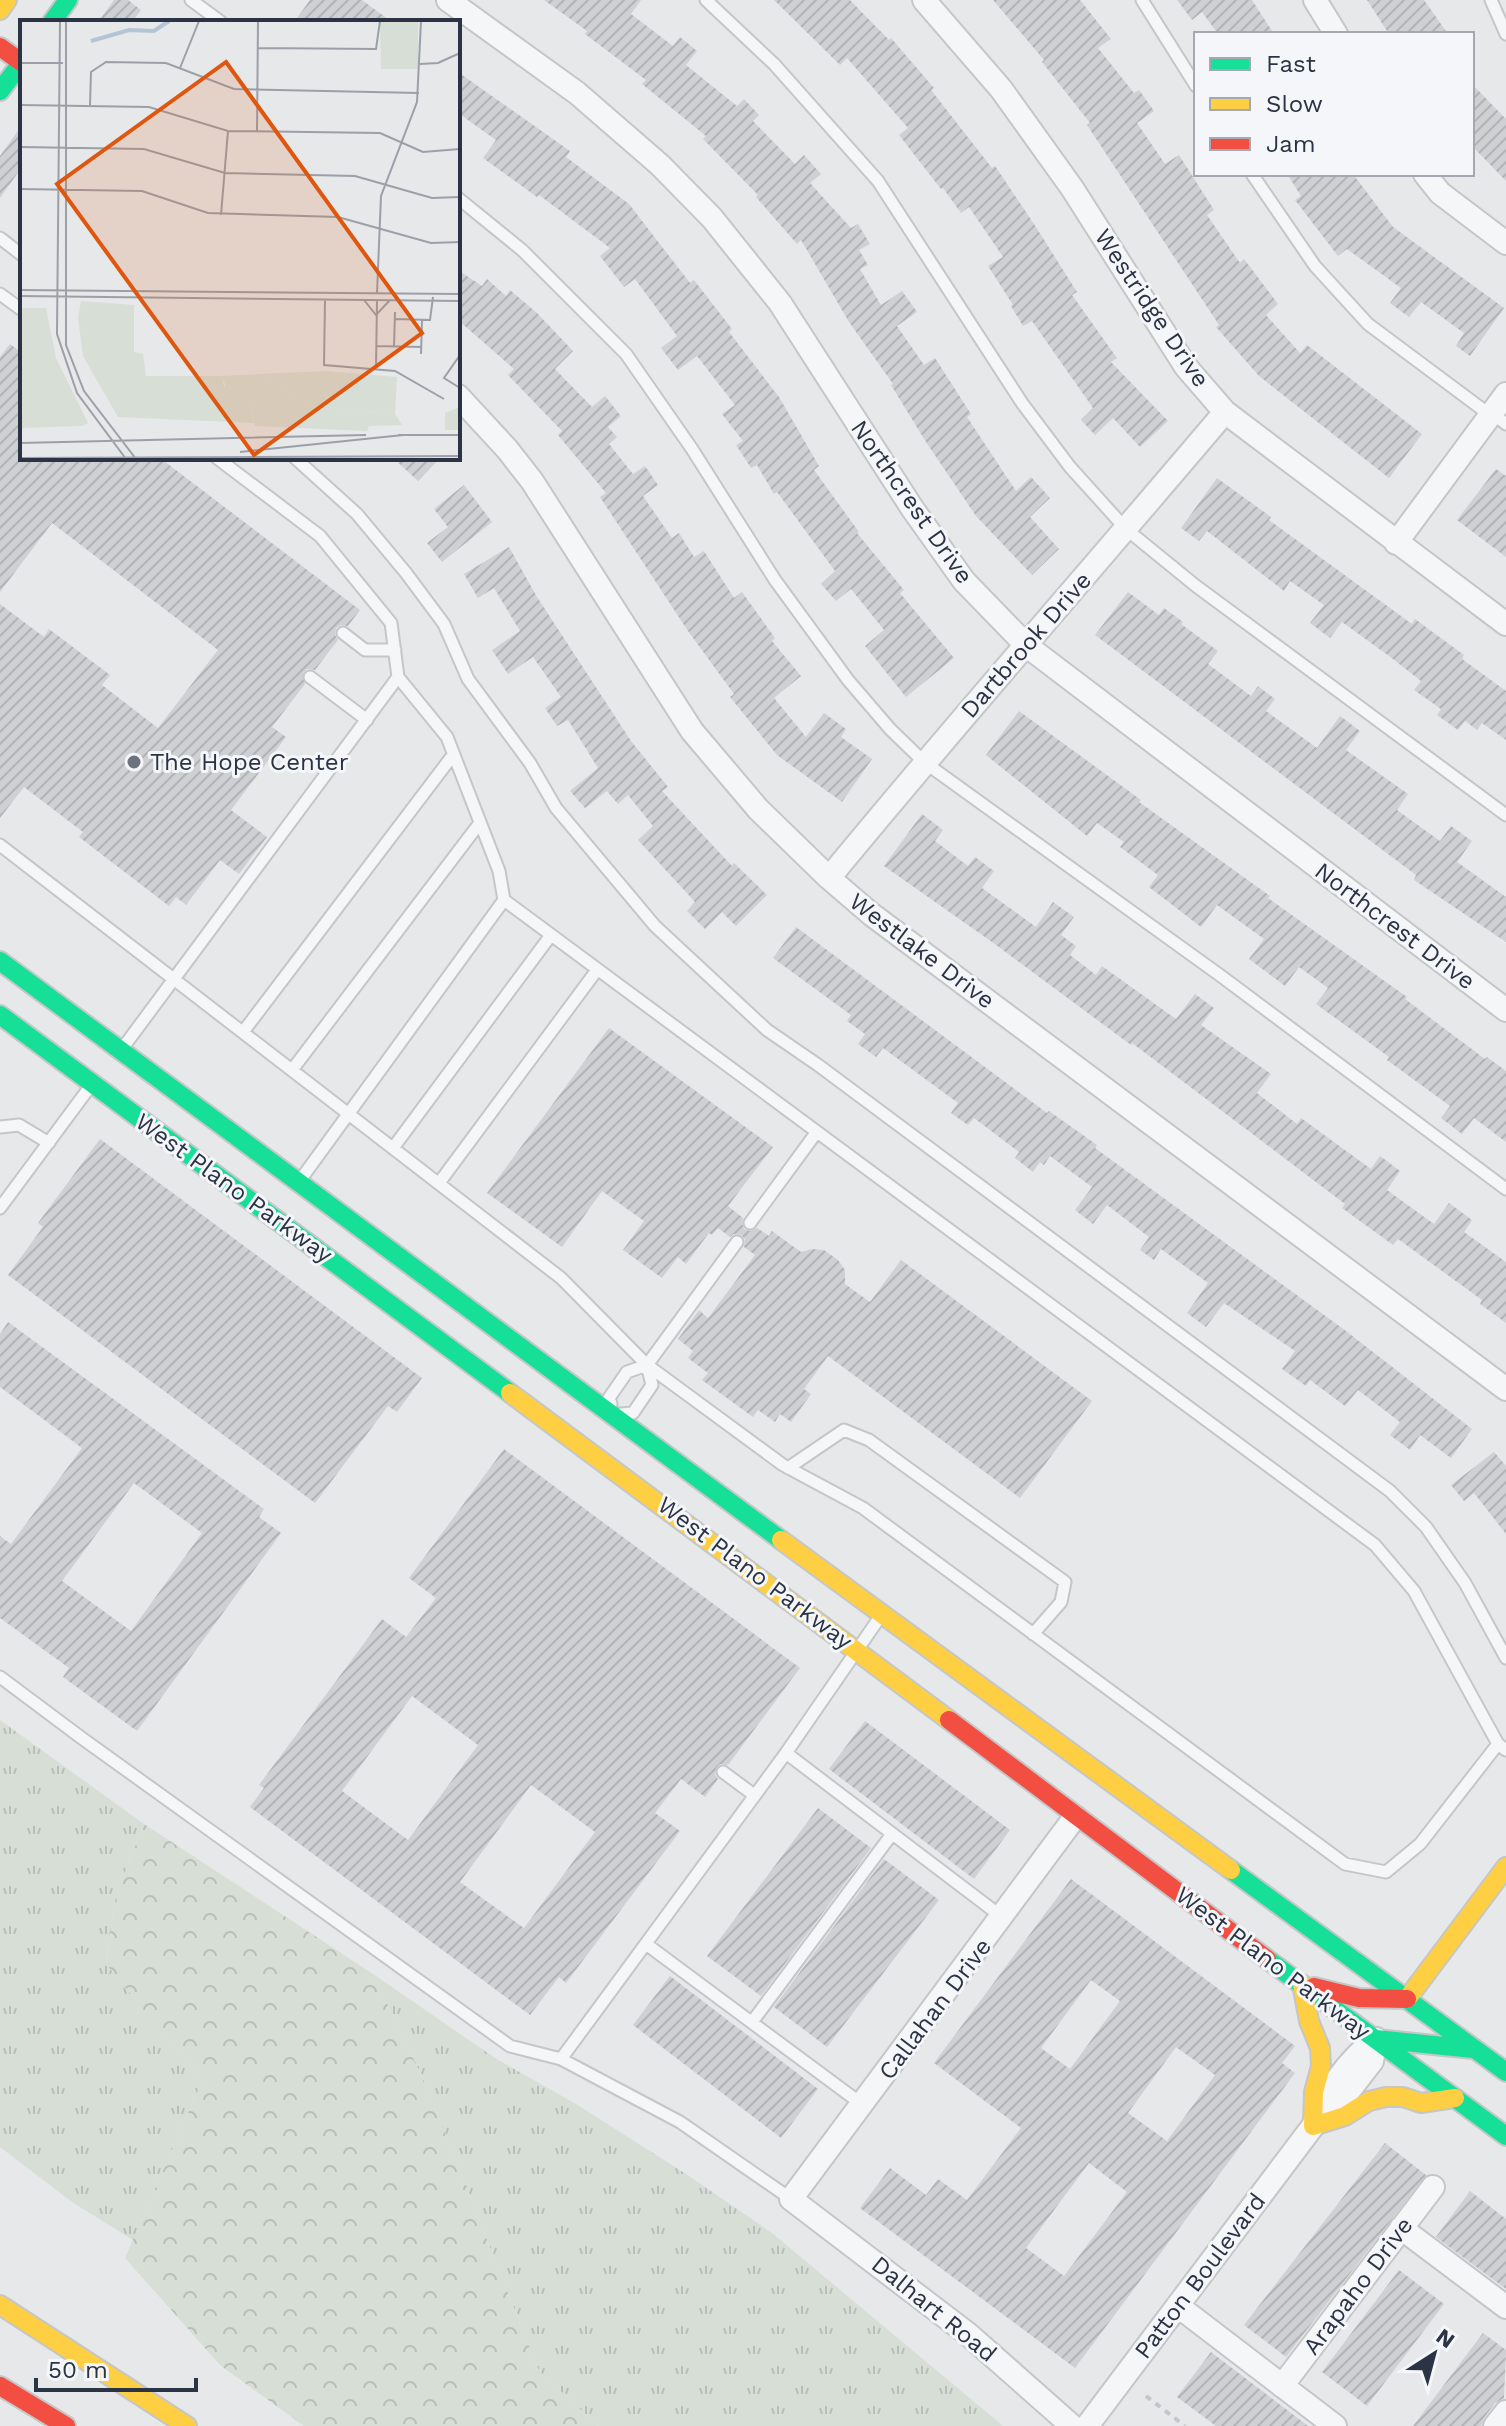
<svg xmlns="http://www.w3.org/2000/svg" width="1506" height="2426" font-family="'Work Sans',sans-serif">
<style>
.grass{fill:url(#grass-tufts)}
.forest{fill:url(#forest-crowns)}
.building{fill:url(#building-hatch);fill-rule:evenodd}
.lines{fill:none;stroke-linecap:round;stroke-linejoin:round}
.lane-casing{stroke:#c4c6c8;stroke-width:15}
.street-casing{stroke:#c4c6c8;stroke-width:26}
.fast-casing{stroke:#c4c6c8;stroke-width:22}
.slow-casing{stroke:#c4c6c8;stroke-width:22}
.jam-casing{stroke:#c4c6c8;stroke-width:22}
.path{stroke:#c5c6ca;stroke-width:4;stroke-dasharray:6 6;stroke-linecap:butt}
.lane{stroke:#f5f6f7;stroke-width:11}
.street{stroke:#f5f6f7;stroke-width:22}
.fast{stroke:#16e098;stroke-width:18}
.slow{stroke:#ffcf43;stroke-width:18}
.jam{stroke:#f24e42;stroke-width:18}
.poi-dot{fill:#6c737f;stroke:#f4f6f9;stroke-width:3}
.labels{text-anchor:middle;dominant-baseline:central;stroke-width:6;stroke-linejoin:round;paint-order:stroke}
.street-label{font-size:24px;fill:#2b3445;stroke:#f4f6f9}
.poi-label{font-size:24px;fill:#2b3445;stroke:#f4f6f9;text-anchor:start}
.inset-river{fill:none;stroke:#b4c4d5;stroke-width:4}
.inset-road{fill:none;stroke:#9ba0a8;stroke-width:2}
.view{fill:#df570f;fill-opacity:0.15;stroke:#df570f;stroke-width:4}
.inset-edge{fill:none;stroke:#2b3445;stroke-width:4}
</style>
<defs>
<pattern id="grass-tufts" width="24" height="20" patternUnits="userSpaceOnUse" patternTransform="scale(2)"><rect width="24" height="20" fill="#d6ded6"/><path d="M3 7l-1-3M5 7V3M7 7l1-3M15 17l-1-3M17 17v-4M19 17l1-3" fill="none" stroke="#b8bfb9"/></pattern>
<pattern id="forest-crowns" width="20" height="18" patternUnits="userSpaceOnUse" patternTransform="scale(2)"><rect width="20" height="18" fill="#d6ded6"/><path d="M2 6a3 3 0 1 1 6 0M12 15a3 3 0 1 1 6 0" fill="none" stroke="#b8bfb9"/></pattern>
<pattern id="building-hatch" width="6" height="6" patternUnits="userSpaceOnUse" patternTransform="scale(2)"><rect width="6" height="6" fill="#ced0d3"/><path d="M-1 1l2-2M0 6l6-6M5 7l2-2" fill="none" stroke="#b1b3b6"/></pattern>
</defs>
<rect width="100%" height="100%" fill="#e6e8ea"/>
<!-- grass -->
<path class="grass" d="M0,1720l144,104 -28,71 -10,68 96,118 -69,159 -61,-38 -72,-55z
M373,1974l122,84 81,46 110,70 86,59 231,193h-405l-59,-55 -114,-288z"/>
<!-- forest -->
<path class="forest" d="M144,1824l229,150 52,109 114,288 59,55h-294l-84,-61 -95,-107 77,-177 -96,-117 10,-69z"/>
<!-- building -->
<path class="building" d="M114,0h14l13,10 -9,12h-34z
M310,0h52l30,22h-98z
M544,0h97l-10,14 42,32 7,-9 17,14 -11,14 51,41 7,-7 15,16 -6,6 42,43 9,-9 17,19 -11,9 41,45 7,-4 12,20 -11,6 9,15 -8,4 21,36 21,-14 15,21 -20,14 27,39 11,-7 36,56 -4,3 49,74 15,-14 19,21 -20,19 29,32 -27,26 -56,-59 -50,-74 -35,-57 2,-1 -44,-62 -48,-82 -4,4 -41,-47 2,-2 -55,-56 3,-3 -64,-52 4,-4 -61,-46 2,-3z
M774,0h76l39,40 2,-2 43,50 -3,2 61,78 3,-2 39,58 43,68 -5,3 45,63 -6,4 57,59 -28,26 -27,-29 -18,17 -14,-15 12,-12 -61,-87 -9,5 -12,-20 2,-1 -25,-39 15,-9 -34,-50 -8,6 -18,-25 -2,1 -42,-54 9,-7 -61,-70 -7,7z
M993,0h87l31,39 -13,9 36,45 5,-3 15,21 -17,12 28,41 14,-9 35,55 -7,5 33,48 4,-4 34,45 -12,11 34,38 7,-8 115,89 -33,44 -130,-102 -43,-49 3,-2 -132,-200 3,-2 -48,-61 2,-2z
M1177,0h75l22,34h-56l-16,-22 -10,8z
M1367,0h57l24,34h-59z
M458,72l112,79 -4,6 63,47 61,79 4,-3 38,49 -3,3 50,65 40,69 -5,4 45,62 -2,1 47,57 -4,3 54,65 -48,39 -41,-51 19,-16 -33,-41 -15,12 -15,-17 14,-13 -58,-79 -3,2 -17,-29 -6,3 -15,-23 7,-4 -21,-27 13,-9 -38,-49 -19,14 -17,-22 16,-12 -42,-57 -11,8 -24,-31 10,-8 -71,-53 -2,2 -54,-39 13,-18 -38,-27z
M1472,84l34,35v62l-34,-35z
M22,125v42l-22,31v-42z
M1287,174h66l40,53 111,81 -34,48 -14,-10 8,-13 -43,-31 -12,15 -19,-14 11,-15 -54,-39 -9,7 -43,-56 6,-4z
M458,270l24,16 5,-7 19,17 4,-6 27,23 36,38 -18,18 37,38 13,-11 16,20 -13,11 9,10 -8,7 24,30 12,-8 13,19 -15,11 29,42 7,-5 15,24 10,-6 30,47 8,-6 33,46 -3,3 29,35 -27,22 32,39 18,-24 22,16 -5,8 31,22 -30,43 -65,-47 -47,-58 4,-3 -46,-63 -88,-134 6,-4 -48,-58 4,-4 -54,-56 6,-6 -56,-49z
M10,344l12,9v105h138l200,152 -12,16 -7,-1 -5,3 -1,7 3,5 -23,30 -8,-1 -4,4 2,11 -33,43 14,10 -55,73 36,27 -28,37 -19,-14 -34,45 -10,-8 -7,9 -90,-69 4,-5 -59,-45 -24,31v-214l44,33 5,-8 61,46 -8,10 56,43 60,-78 -166,-127 -52,69v-235z
M393,458h47l-22,23z
M1496,469l10,7v81l-49,-37z
M1217,478l54,39 -2,3 143,104 3,-5 49,36 -2,4 44,32v49l-24,-17 -5,7 -12,-9 -7,9 -21,-15 4,-6 -27,-19 7,-9 -32,-25 -47,-34 -12,16 -20,-15 14,-18 -34,-24 -6,10 -77,-60 -8,10 -18,-13z
M464,485l28,37 -50,40 -15,-19 21,-16 -14,-18z
M509,547l28,50 94,144 37,46 -6,4 70,75 2,-3 33,32 -31,31 -14,-14 -17,17 -18,-18 8,-9 -57,-62 15,-14 -25,-31 -10,9 -11,-13 -22,17 -15,-17 28,-23 -30,-48 -11,6 -12,-18 16,-11 -28,-40 -25,17 -16,-24 28,-19 -26,-43 -16,10 -14,-24z
M1128,592l31,23 5,-7 19,14 -2,2 37,27 -10,13 43,32 7,-10 17,13 -9,12 51,37 23,-32 20,15 -14,19 62,44 -11,16 43,31 11,-15 21,15 -15,21 49,35v45l-92,-62 2,-5 -321,-240z
M1019,711l122,89 -2,2 131,94 -2,2 139,99 -2,2 80,60 2,-2 19,14v71l-32,-24 -12,16 -21,-16 9,-12 -63,-46 2,-3 -73,-53 12,-16 -29,-21 -14,19 -36,-27 15,-20 -47,-34 -16,22 -52,-40 9,-12 -38,-28 4,-5 -27,-19 -10,13 -101,-81z
M922,814l21,16 -8,11 33,25 7,-9 19,14 -12,17 54,39 17,-25 21,15 -13,18 15,11 -6,9 26,20 6,-9 74,53 19,-25 19,14 -13,17 70,49 -14,19 40,31 4,-6 70,51 9,-13 20,15 -13,19 47,34 15,-21 23,17 -8,12 42,30v61l-26,-19 2,-4 -84,-61 -5,6 -51,-37 3,-4 -213,-161 -1,2 -139,-103 -108,-76z
M796,927l251,186 2,-2 48,34 -2,3 251,183 126,98 -21,29 -31,-23 -10,15 -20,-15 10,-13 -42,-32 -13,16 -35,-26 -4,6 -24,-17 13,-18 -71,-48 -18,24 -19,-14 21,-30 -47,-34 -7,11 -14,-10 9,-13 -42,-32 -14,19 -18,-14 17,-23 -42,-31 -6,9 -4,-3 -7,10 -18,-14 4,-6 -45,-34 -6,7 -17,-12 7,-10 -75,-55 -7,9 -18,-13 7,-10 -18,-13 4,-6 -78,-57z
M609,1028l164,119 -45,59 15,12 -1,5 2,6 6,2 7,-3 12,8 3,-5 29,21 11,-3 12,1 14,10 7,10v14l25,18 31,-42 191,141 -72,97 -192,-142 -24,33 7,5 -20,28 -11,-8 -5,8 -17,-12 -5,7 -51,-37 6,-7 -20,-15 5,-7 -15,-12 21,-29 9,8 47,-63 -11,-8 1,-8 -4,-4 -7,-1 -4,3 -12,-9 -6,7 -3,-2 -23,31 -8,-7 -16,21 -39,-28 21,-29 -42,-30 -40,56 -75,-54z
M100,1139l322,239 -25,34 -9,-6 -73,97 -307,-228 35,-48 -5,-4z
M8,1322l256,187 -5,8 22,16 -144,198 -74,-54 6,-9 -69,-50v-82l11,8 71,-96 -82,-61v-53zM134,1483l68,50 -71,98 -69,-50z
M504,1449l296,219 -72,97 -8,-1 -4,4 -1,7 3,4 -13,18 -24,-18 -26,34 25,18 -114,152 -7,-6 -29,38 -280,-208 14,-19 -5,-3 123,-166 24,18 30,-39 -27,-20zM412,1696l66,49 -70,95 -66,-49zM531,1785l64,47 -71,96 -64,-46z
M1494,1452l12,14v68l-32,-41 -10,8 -13,-16z
M865,1721l145,109 -36,49 -145,-110z
M818,1808l53,40 -110,148 -54,-40z
M884,1859l55,41 -112,147 -53,-40z
M1071,1879l224,167 -13,17 13,10 -220,295 -215,-160 30,-40 36,27 12,-16 29,21 54,-72 -87,-65zM1091,1980l29,21 -50,68 -29,-21zM1176,2047l39,28 -48,66 -39,-28zM1089,2163l38,29 -63,84 -38,-28z
M670,1976l148,113 -37,49 -148,-113z
M1385,2143l41,32 -140,182 -42,-32z
M1470,2191l36,28v70l-70,-52z
M1399,2270l45,34 -77,102 -45,-34z
M1483,2333l23,17 -2,48 -9,5 -11,15 -3,8h-68z
M1211,2352l97,74h-92l-39,-29z"/>
<g class="lines">
<!-- lane casing -->
<g class="lane-casing">
<path id="lane" d="M191,0l30,22
M706,0l68,64 104,117 144,222 48,64 56,62 70,57 310,229
M1142,0l54,86
M1491,0l15,34
M1252,174l63,92 53,58 122,91
M458,198l64,52 104,104 66,95 83,131 73,100 42,49 34,33 297,214 285,213
M0,238l22,17
M0,294l22,16
M1492,413l14,11
M295,458l62,56 49,59 38,51 24,55 62,84 26,45 99,118 112,104 51,35 572,426 36,36 39,56 41,75
M343,633l22,17h30
M310,677l57,43
M398,677l49,60 52,134 5,29
M0,845l561,433 86,87 136,100 80,43 482,356 41,8 34,-28 78,-100 8,6
M243,1032l210,-277
M122,1049l276,-372 -7,-54 -71,-87 -103,-78
M292,1070l187,-246
M0,1127l19,-2 30,18
M393,1148l158,-213
M301,1179l203,-279 871,645 39,46 84,153
M439,1183l158,-213
M0,1208l92,-124
M750,1223l66,-90
M611,1404l-2,-6 18,-26 20,-7 90,-123
M621,1414l12,-1 19,-28 -5,-20
M788,1468l56,-38 25,10 196,142 -4,20 -28,32
M0,1677l83,62 427,307 51,13
M786,1753l216,164
M723,1772l31,23
M646,1944l217,161
M752,2022l140,-188
M791,2199l-111,-77 -119,-63 225,-306 96,-139"/>
</g>
<!-- street casing -->
<g class="street-casing">
<path id="street" d="M448,0l129,93 83,72 52,53 68,85 132,205 52,73 63,65 479,364
M924,0l77,89 71,99 114,179 39,45 281,212
M1315,0l21,34
M1425,174l15,19 66,50
M458,396l49,53 25,32 160,250 66,78 71,69 42,36 635,475
M1396,543l110,-149
M829,878c129,-157 264,-310 396,-466
M1322,2119l13,-10 37,-48 4,-22
M1401,2228l105,79
M1178,2306l157,120
M1282,2386l151,-199
M1072,2426l-104,-92 -177,-135 284,-382
M1087,2426l226,-300c13,-34 34,-65 63,-87
M1495,2426l11,-14"/>
</g>
<!-- fast casing -->
<g class="fast-casing">
<path id="fast" d="M52,22l16,-22
M0,91l22,-29
M0,961l781,579
M0,1015l510,378
M1231,1870l275,202
M1267,1959l239,177
M1376,2039l97,10"/>
</g>
<!-- slow casing -->
<g class="slow-casing">
<path id="slow" d="M0,10l7,-10
M510,1393l439,327
M781,1540l450,330
M1302,1984l7,37 11,27 1,18 -7,26 -1,34 32,-10 24,-15 17,-4h17l18,6 34,-5
M1407,1999l99,-132
M0,2305l187,121"/>
</g>
<!-- jam casing -->
<g class="jam-casing">
<path id="jam" d="M0,47l21,15
M949,1720l318,239
M1314,1987l45,11 48,1
M0,2386l66,40"/>
</g>
<!-- path -->
<path class="path" d="M1146,2396l39,30"/>
<!-- lane -->
<use href="#lane" class="lane"/>
<!-- street -->
<use href="#street" class="street"/>
<!-- fast -->
<use href="#fast" class="fast"/>
<!-- slow -->
<use href="#slow" class="slow"/>
<!-- jam -->
<use href="#jam" class="jam"/>
</g>
<!-- markers -->
<circle class="poi-dot" cx="134" cy="762" r="8"/>
<g class="labels">
<!-- street labels -->
<g class="street-label">
<text transform="translate(1152 308) rotate(56)">Westridge Drive</text>
<text transform="translate(912 502) rotate(55)">Northcrest Drive</text>
<text transform="translate(1026 645) rotate(-49)">Dartbrook Drive</text>
<text transform="translate(1395 926) rotate(37)">Northcrest Drive</text>
<text transform="translate(922 951) rotate(37)">Westlake Drive</text>
<text transform="translate(234 1188) rotate(36)">West Plano Parkway</text>
<text transform="translate(755 1573) rotate(37)">West Plano Parkway</text>
<text transform="translate(1273 1963) rotate(37)">West Plano Parkway</text>
<text transform="translate(935 2009) rotate(-53)">Callahan Drive</text>
<text transform="translate(1200 2276) rotate(-53)">Patton Boulevard</text>
<text transform="translate(1358 2286) rotate(-53)">Arapaho Drive</text>
<text transform="translate(934 2309) rotate(39)">Dalhart Road</text>
</g>
<!-- poi labels -->
<g class="poi-label">
<text x="150" y="762">The Hope Center</text>
</g>
</g>
<!-- overview -->
<g transform="translate(20 20)">
<rect width="440" height="440" fill="#e6e8ea"/>
<path d="M61,281l53,4v47l9,2 3,22h76l2,10 25,14 5,23 -136,-6 -35,-61 -5,-38zM0,288h26l10,50 32,65 -6,3 -62,2zM305,351l72,6 -2,37 -85,-9 -51,-31zM440,387v23h-15v-17z" fill="#d6ded6"/>
<path d="M239,354l51,31 85,9 7,11 -33,1 -2,5 -112,-5 -6,-26 -20,-5 -7,-19z" fill="#d6ded6"/>
<path d="M360,1h38v48h-37z" fill="#d6ded6"/>
<path d="M368 26a13 13 0 1 1 26 0a13 13 0 1 1-26 0Z" fill="#d6ded6"/>
<path class="inset-river" d="M71,21l38,-11 25,1 15,-10"/>
<path class="inset-road" d="M40,1l-3,313 20,59 49,66M46,1v324l18,46 52,68M238,28l118,1 4,-28M0,43h43M400,44l18,-1 22,-10M160,48l19,-47M0,85l129,2 79,24 152,2 43,19 37,-3M70,85l1,-33 15,-10 60,1 68,26 185,4M237,111l1,-110M0,127l124,2 81,24 130,3 77,22 28,-1M0,169l122,2 66,22 130,4 93,26 29,-1M201,195l7,-84M0,270l440,4M357,273l4,-97 36,-94 4,-81M0,276l440,5M305,280l-1,65 71,6 49,28M344,280l12,15 14,-15M375,299l35,1 3,-23M356,326l45,1M374,327l1,-35M401,334l1,-34M440,335l-16,23 16,10M356,348l1,-68M378,415h62M0,423l346,-8M220,432l163,-17M0,438l440,-2"/>
<path class="view" d="M206,42l196,271 -168,122 -197,-271z"/>
<rect width="440" height="440" class="inset-edge"/>
</g>
<!-- legend -->
<rect x="1194" y="32" width="280" height="144" fill="#f4f6f9" stroke="#a4a8b1" stroke-width="2"/>
<rect x="1210" y="58" width="40" height="12" fill="#16e098" stroke="#a4a8b1" stroke-width="2"/>
<text x="1266" y="72" font-size="24" fill="#2b3445">Fast</text>
<rect x="1210" y="98" width="40" height="12" fill="#ffcf43" stroke="#a4a8b1" stroke-width="2"/>
<text x="1266" y="112" font-size="24" fill="#2b3445">Slow</text>
<rect x="1210" y="138" width="40" height="12" fill="#f24e42" stroke="#a4a8b1" stroke-width="2"/>
<text x="1266" y="152" font-size="24" fill="#2b3445">Jam</text>
<!-- north arrow -->
<g transform="translate(1434 2354) rotate(36)" stroke="#f4f6f9" stroke-width="6" paint-order="stroke">
<path d="M0-6L14 30L0 20L-14 30Z" fill="#2b3445"/>
<text y="-12" font-size="22" font-weight="bold" text-anchor="middle" fill="#2b3445">N</text>
</g>
<!-- scale -->
<path d="M36 2378v12h160v-12" fill="none" stroke="#2b3445" stroke-width="4"/>
<text x="48" y="2378" font-size="24" fill="#2b3445" stroke="#f4f6f9" stroke-width="6" paint-order="stroke">50 m</text>
</svg>
